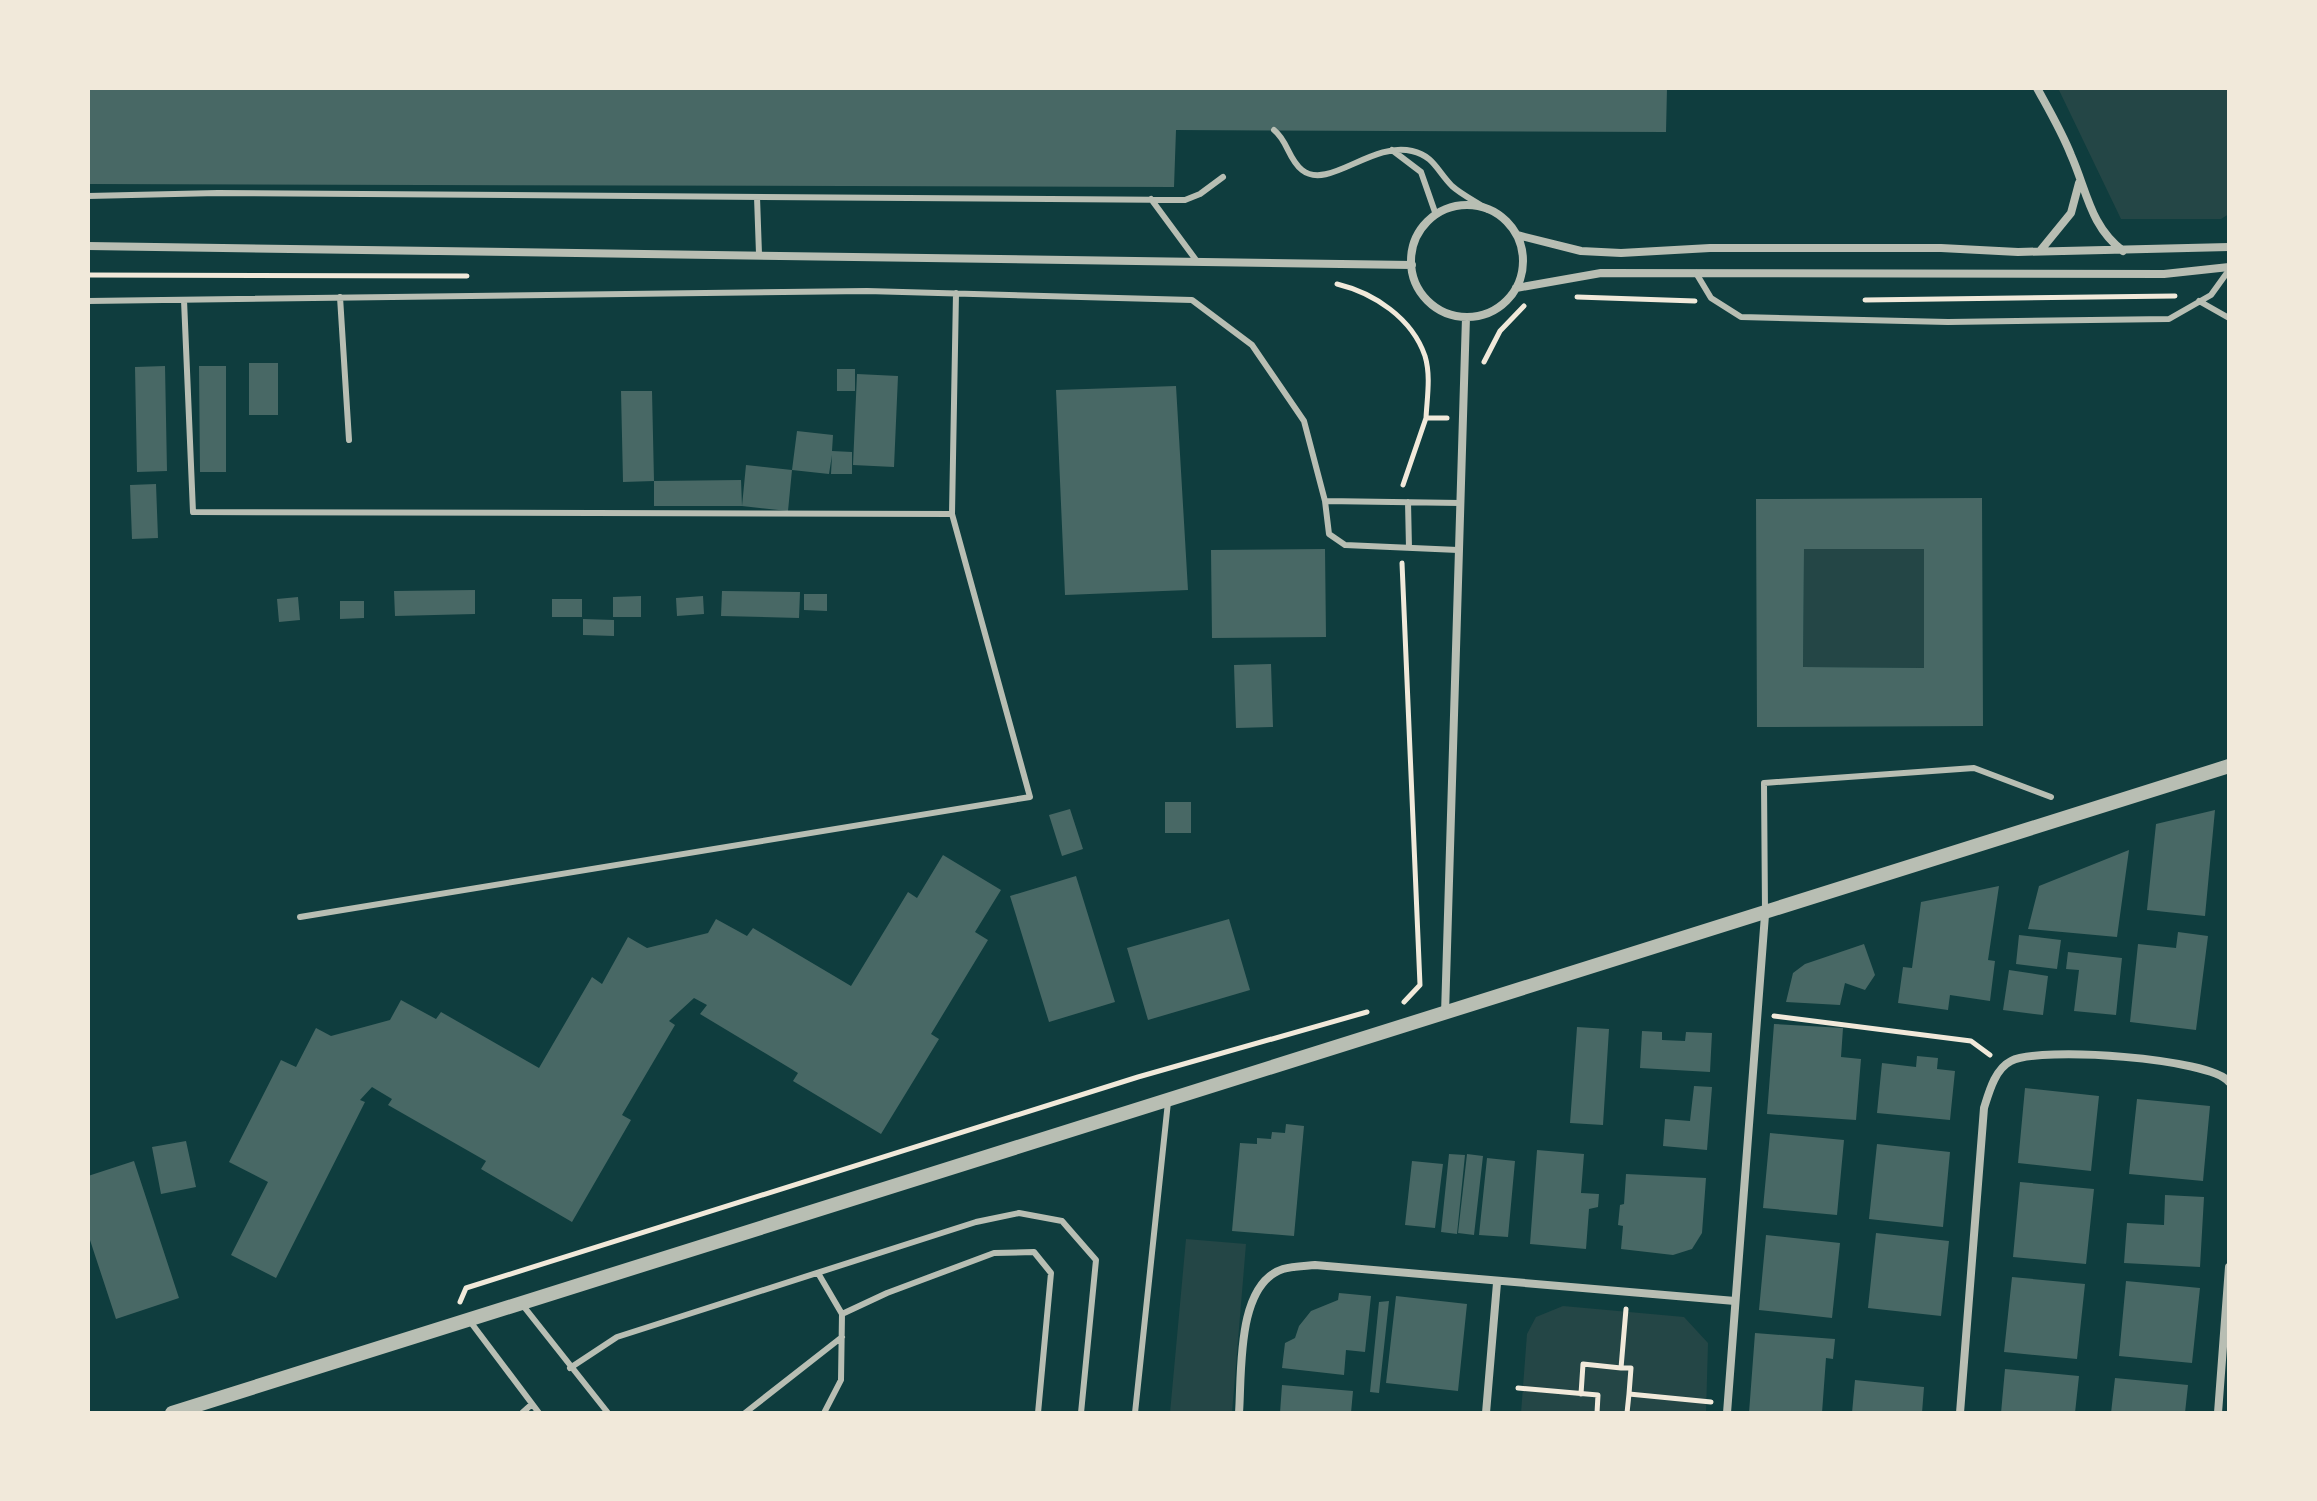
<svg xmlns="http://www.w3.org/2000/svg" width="2317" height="1501" font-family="Roboto,sans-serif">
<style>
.green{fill:#244646}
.building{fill:#486865;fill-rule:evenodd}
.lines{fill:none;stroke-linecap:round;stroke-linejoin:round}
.path{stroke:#f1e9da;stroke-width:5}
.service{stroke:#b8beb3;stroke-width:6}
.minor{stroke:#b8beb3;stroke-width:8}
.tertiary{stroke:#b8beb3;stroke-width:14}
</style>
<rect width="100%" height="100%" fill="#0f3d3e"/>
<!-- green -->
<path class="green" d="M2058,88h171v126l-8,5h-100z
M1804,549h120v119l-121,-1z
M1186,1239l60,5 -14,169h-62z
M1563,1306l121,11 24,26 -2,70h-185l6,-79 9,-17z"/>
<!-- building -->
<path class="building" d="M88,88h1579l-1,44 -490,-2 -2,57 -1086,-3z
M249,363h29v52h-29z
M165,366l2,105 -30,1 -2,-105z
M199,366h27v106h-26z
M837,369h18v22h-18z
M857,374l41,2 -4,91 -41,-2z
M1176,386l12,204 -123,5 -9,-205z
M621,391h31l2,90 -31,1z
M797,431l36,4 -1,16 20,1v22h-21l1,-19 -3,19 -37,-4z
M746,465l46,5 -4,41 -46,-5h-88v-25l87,-1 1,26z
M156,484l2,54 -26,1 -2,-54z
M1982,498l1,228 -226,1 -1,-228zM1804,549h120v119l-121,-1z
M1325,549l1,88 -114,1 -1,-88z
M475,590v24l-80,2 -1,-25z
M722,591l78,1 -1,26 -78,-2z
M804,594h23v17l-23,-1z
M641,596v21h-28v-20z
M703,596l1,18 -27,2 -1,-18z
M298,597l2,23 -21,2 -2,-23z
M552,599h30v18h-30z
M340,601h24v17l-24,1z
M583,619l31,1v16l-31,-1z
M1271,664l2,63 -37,1 -2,-63z
M1165,802h26v31h-26z
M1070,809l13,40 -21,7 -13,-41z
M2215,810l-10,106 -58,-6 9,-86z
M2129,850l-12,87 -89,-8 11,-43z
M943,855l58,35 -26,42 13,8 -57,94 8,5 -58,95 -88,-53 5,-8 -98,-59 7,-9 -13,-7 -25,23 6,4 -53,90 9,5 -59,102 -91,-53 5,-8 -98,-56 4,-6 -20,-12 -12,13 5,2 -89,176 -45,-23 37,-73 -39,-20 52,-102 15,7 20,-39 15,8 59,-16 11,-20 35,19 5,-7 98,56 53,-91 10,7 26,-47 19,11 61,-15 8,-14 31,17 6,-8 98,58 57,-94 9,6z
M1076,876l39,126 -66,20 -39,-126z
M1999,886l-11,74 7,1 -5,40 -40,-6 -2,15 -50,-7 5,-36 9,1 9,-66z
M1229,919l21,71 -102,30 -21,-72z
M2178,932l30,4 -12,94 -66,-8 8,-78 38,4z
M2019,935l42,5 -4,29 -41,-5z
M1864,944l11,31 -10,15 -20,-7 -5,22 -54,-3 7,-29 12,-9z
M2068,952l54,6 -6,57 -42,-4 5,-41 -13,-1z
M2009,970l39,6 -5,39 -40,-5z
M1774,1024l69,4 -2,29 20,2 -5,61 -89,-6z
M1577,1027l32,2 -6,96 -33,-2z
M1642,1031l20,1v8l23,1 1,-9 26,1 -2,39 -70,-4z
M1917,1056l21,2 -1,11 18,2 -5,49 -73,-7 5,-50 34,4z
M1694,1086l18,1 -5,63 -44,-4 2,-27 25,2z
M2025,1088l74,8 -8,75 -73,-8z
M2137,1099l73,7 -7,75 -74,-7z
M1286,1124l18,2 -10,110 -62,-5 8,-88 17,1v-6l14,1 1,-7 13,1z
M1770,1133l74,7 -7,75 -74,-7z
M186,1141l10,46 -35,7 -9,-47z
M1877,1144l73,8 -7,75 -74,-8z
M1537,1150l47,4 -3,39 18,1 -1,13 -9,2 -3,40 -56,-5z
M1449,1154l16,1 -8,79 -16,-2z
M1467,1154l16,2 -9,79 -16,-2z
M1487,1158l28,3 -7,76 -29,-2z
M134,1161l45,137 -63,21 -28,-85v-58z
M1412,1161l31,3 -8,64 -30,-3z
M1626,1174l80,4 -4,55 -10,16 -19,6 -52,-6 2,-23 -5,-1 2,-20 4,-1z
M2020,1182l74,7 -8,75 -73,-7z
M2165,1195l39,2 -4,70 -76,-4 3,-40 37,2z
M1876,1233l73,8 -8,75 -73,-8z
M1766,1235l74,8 -8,75 -73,-8z
M2012,1277l73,7 -8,75 -73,-7z
M2126,1281l74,7 -8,75 -73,-7z
M1339,1293l32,3 -6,56 -19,-2 -2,25 -62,-7 3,-25 10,-5 4,-12 12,-15 27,-11z
M1396,1296l71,8 -9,87 -72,-8z
M1389,1301l-10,92 -9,-1 9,-90z
M1755,1333l80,6 -2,20 -7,-1 -4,55h-73z
M2005,1369l74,7 -4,37h-74z
M2115,1378l73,7 -3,28h-74z
M1855,1380l69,7 -2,26h-70z
M1282,1385l71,6 -2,22h-71z"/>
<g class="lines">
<!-- path -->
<path class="path" d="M88,275l379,1
M1337,284c37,9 75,34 88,72 6,20 2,42 1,62h21
M1577,297l118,4
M1865,300l310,-4
M1484,362l16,-31 24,-25
M1403,485l23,-67
M1402,563l18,422 -16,17
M1774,1016l197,25 19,14
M460,1302l6,-14 672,-211 229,-65
M1621,1368h10l-2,26
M1518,1388l80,7 -1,18
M1581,1394l2,-30 38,4 5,-59
M1627,1413l2,-19 82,8"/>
<!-- service -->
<path class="service" d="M1274,130c14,11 14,29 28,40 26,21 70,-29 110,-19 22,5 25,20 40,35 10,9 25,16 36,24
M1392,150l29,22 15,43
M88,196l130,-3 967,7 15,-6 23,-17
M757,197l2,57
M1151,199l45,61
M1696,273l15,25 30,19 207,5 221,-3 42,-24 18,-25
M340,297l9,143
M184,300l9,212 759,2 4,-221
M88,301l779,-10 325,9 60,45 52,76 21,80 4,33 16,11 113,5
M2199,301l30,17
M1325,501l135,2
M1408,502l1,46
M1765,912l-1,-129 210,-15 77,29
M300,917l730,-120 -78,-283
M818,1273l24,41 -1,66 -17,33
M521,1303l87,110
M842,1314l45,-21 107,-40 40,-1 17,21 -13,140
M469,1320l70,93
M570,1368l47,-31 359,-115 43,-9 43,8 34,39 -15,153
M522,1413l10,-9
M745,1413l97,-76
M1135,1413l33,-311"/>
<!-- minor -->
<path class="minor" d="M2037,88c12,22 25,44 34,67 16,36 19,71 52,96
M1411 261a56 56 0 1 1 112 0a56 56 0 1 1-112 0Z
M1517,235l64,16 40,2 89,-5h231l77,4 211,-5
M88,246l1324,19
M2040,251l31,-38 8,-30
M1516,288l85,-15 563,1 65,-7
M1445,1014l21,-697
M1239,1413c3,-40 -3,-129 44,-144 10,-3 22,-3 32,-4l420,36
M1486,1413l11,-130
M1727,1413l38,-498
M1960,1413l24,-305c5,-16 11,-39 27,-47 28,-15 200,-3 218,21
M2218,1413l11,-146"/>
<!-- tertiary -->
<path class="tertiary" d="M172,1413l2057,-647"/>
</g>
<!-- border -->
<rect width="2317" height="1501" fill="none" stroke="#f1e9da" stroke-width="180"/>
</svg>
